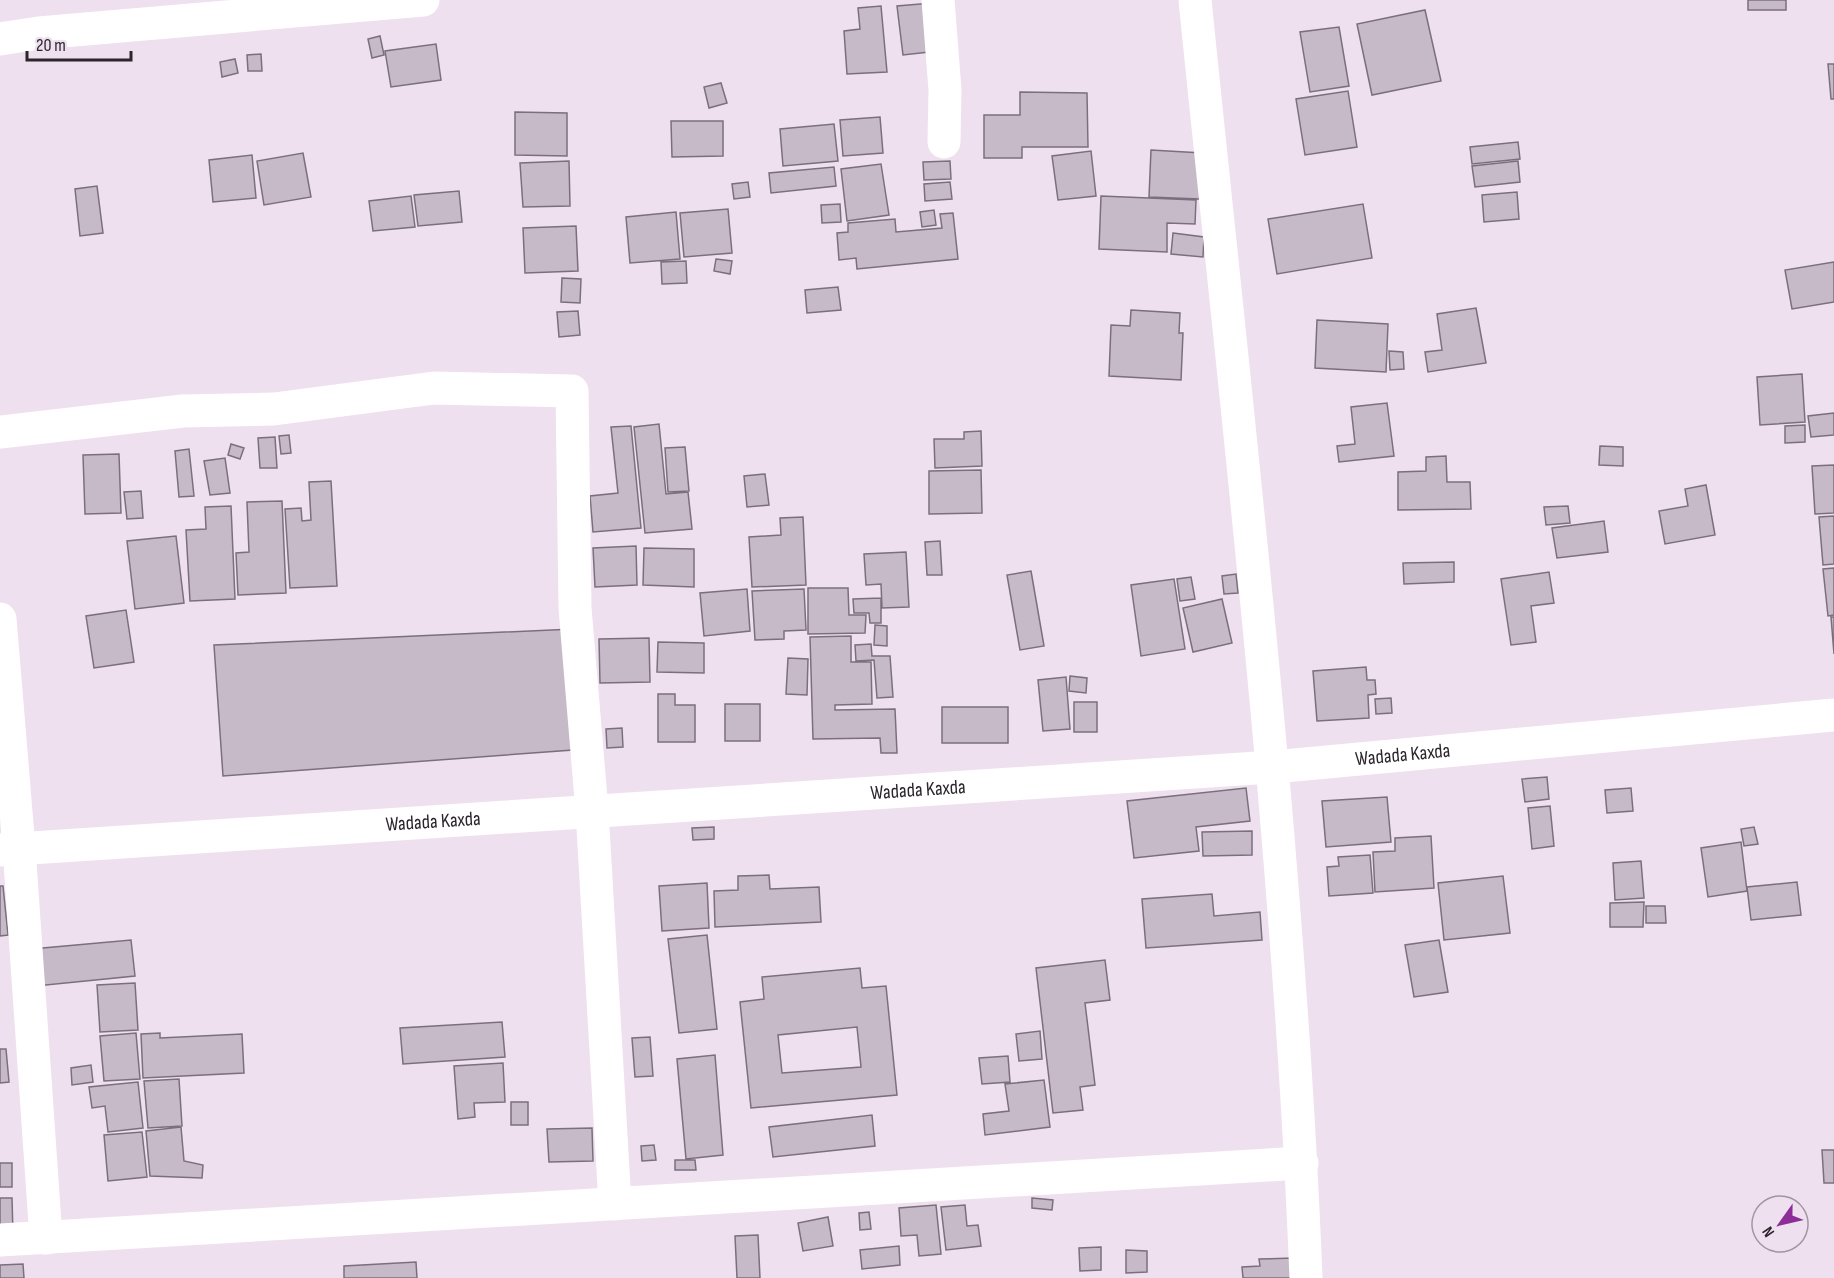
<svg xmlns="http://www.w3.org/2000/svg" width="1834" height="1278" font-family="'Sofia Sans Condensed',sans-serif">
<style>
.building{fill:#c7bac8;stroke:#7c6f7d;stroke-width:1.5;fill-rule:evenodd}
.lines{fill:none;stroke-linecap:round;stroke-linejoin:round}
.minor{stroke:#fff;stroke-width:33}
.labels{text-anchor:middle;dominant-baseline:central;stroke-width:4.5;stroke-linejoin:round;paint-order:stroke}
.street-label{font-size:20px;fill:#2c262c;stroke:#eee0ef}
</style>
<rect width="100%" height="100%" fill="#eee0ef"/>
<!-- building -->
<path class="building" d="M1748,0h38v10h-38z
M932,3l6,48 -35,4 -6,-49z
M881,6l6,66 -40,2 -3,-43 16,-2 -2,-21z
M1425,10l16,71 -69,14 -15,-71z
M1339,27l10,59 -39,6 -10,-60z
M380,36l4,19 -12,3 -4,-19z
M436,44l5,36 -50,7 -6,-36z
M261,54l1,17h-14l-1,-16z
M235,59l3,14 -16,4 -2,-15z
M1828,64h6v35h-3z
M721,83l6,20 -18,5 -5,-21z
M1348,91l9,56 -52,8 -9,-56z
M1020,92l67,1 1,54h-66v11h-38v-43h36z
M515,112l52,1v43l-52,-1z
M880,117l3,36 -40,3 -3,-36z
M671,121h52v35l-51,1z
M834,124l4,37 -55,5 -3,-37z
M1518,142l2,17 -48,5 -2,-17z
M1151,150l51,3 -2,46 -51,-2z
M1091,151l5,45 -38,4 -6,-44z
M303,153l8,44 -47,8 -7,-44z
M252,155l4,43 -43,4 -4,-42z
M569,161l1,45 -47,1 -3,-44z
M950,161l1,18 -27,1 -1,-18z
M1518,161l2,21 -45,5 -3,-21z
M881,164l8,51 -42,6 -6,-52z
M834,167l2,19 -65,7 -2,-20z
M748,182l2,15 -16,2 -2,-15z
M950,182l2,17 -27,2 -1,-17z
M97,186l6,47 -23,3 -5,-47z
M459,191l3,31 -44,4 -4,-31z
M1517,192l2,27 -35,3 -2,-27z
M411,196l4,31 -42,4 -4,-30z
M1101,196l95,4 -1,24 -28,-1v29l-68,-3z
M840,204l1,18 -19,1 -1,-18z
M1363,204l9,54 -95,16 -9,-55z
M728,209l4,44 -48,4 -4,-44z
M934,210l2,15 -14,2 -2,-15z
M676,212l4,47 -50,4 -4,-46z
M953,213l5,46 -101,10 -1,-11 -17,2 -2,-27 11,-1v-9l47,-4 1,13 46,-4 -2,-14z
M576,226l2,45 -53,2 -2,-45z
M1173,233l31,4 -1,20 -32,-3z
M716,259l16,2 -2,13 -16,-3z
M686,261l1,22 -25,1 -1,-22z
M1834,262v40l-42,7 -7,-39z
M562,278l19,1 -1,24 -19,-1z
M838,287l3,23 -34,3 -2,-23z
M1476,308l10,55 -58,9 -3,-20 17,-2 -5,-36z
M1131,310l49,3 -1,20h4l-2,47 -72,-4 2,-51 19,1z
M578,311l2,24 -21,2 -2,-25z
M1317,320l71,4 -2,48 -71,-4z
M1389,351l14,1 1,17 -14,1z
M1802,374l3,48 -45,3 -3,-48z
M1387,403l7,53 -55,6 -2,-16 18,-2 -4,-37z
M1834,413v22l-23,2 -3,-21z
M659,424l7,70 22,-2 4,37 -47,4 -11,-106z
M1805,425v17l-20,1v-17z
M631,426l10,102 -48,4 -3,-36 28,-3 -7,-66z
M981,431l1,35 -47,2 -1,-29h30v-7z
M289,435l2,18 -10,1 -2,-18z
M275,437l2,31h-17l-2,-30z
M231,444l13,4 -4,11 -12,-4z
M1600,446l23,1v19l-24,-1z
M685,447l4,44 -21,1 -3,-44z
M189,449l5,47 -15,1 -4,-46z
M119,454l2,59 -36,1 -2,-59z
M1446,456l1,26h23l1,27 -73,1v-38l28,-1v-14z
M225,458l5,35 -20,2 -6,-34z
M1834,465v48l-19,1 -3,-48z
M981,470l1,43 -53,1v-43z
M765,474l4,31 -22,2 -3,-31z
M331,481l6,105 -47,2 -5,-79 16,-1 1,13 9,-1 -2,-38z
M1706,485l9,50 -50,9 -6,-33 29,-5 -3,-17z
M141,491l2,27 -16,1 -3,-27z
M282,501l4,92 -48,2 -2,-42 13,-1 -2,-50z
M231,506l4,93 -45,2 -4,-71 20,-1 -1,-22z
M1568,506l2,17 -24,2 -2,-18z
M1834,516v48l-11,1 -4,-48z
M803,517l3,68 -54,2 -3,-50 32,-2 -1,-17z
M1604,521l4,31 -51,6 -5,-30z
M176,536l8,67 -49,6 -8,-68z
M940,541l2,34h-15l-2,-33z
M636,546l1,39 -42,2 -2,-39z
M644,548l50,1v38l-51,-2z
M906,552l3,55 -27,1 -1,-24 -15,1 -2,-31z
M1454,562v20l-50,2 -1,-21z
M1834,568v47l-6,1 -5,-47z
M1031,571l13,75 -24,4 -13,-75z
M1549,572l5,31 -23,3 5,36 -25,3 -10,-66z
M1236,574l2,19 -14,1 -2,-18z
M1191,577l4,22 -15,2 -3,-22z
M1174,579l11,70 -44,7 -10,-71z
M808,588h40l1,27h17l-1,18 -57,1z
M747,589l3,42 -46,5 -4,-43z
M804,589l2,41 -22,1v8l-29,1 -3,-49z
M881,598v25h-11l-1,-10h-15l-1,-14z
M1222,599l10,44 -39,9 -10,-44z
M126,610l8,52 -40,6 -8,-52z
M1831,617h3v37z
M875,625l12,1v20l-13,-1z
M573,629v121l-350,26 -9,-131z
M851,636v26h20l1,42 -37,1v5l60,-1 2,44h-16l-1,-15 -67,1 -3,-102z
M649,638l1,44 -50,1 -1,-44z
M658,642l46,1v30l-47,-1z
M871,644l1,12h18l3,41 -16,1 -3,-38 -18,1 -1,-16z
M788,658l20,1 -1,36 -21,-1z
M1366,667l1,13h8l1,14 -8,1 1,23 -52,3 -4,-50z
M1070,676l17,2 -1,15 -17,-2z
M1066,677l4,52 -27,2 -5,-51z
M658,694h17v11h20v37h-37z
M1391,698l1,15 -16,1 -1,-15z
M1074,702h23v30h-23z
M725,704h35v37h-35z
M942,707h66v36h-66z
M622,728l1,19 -16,1 -1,-19z
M1547,777l2,22 -24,3 -3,-23z
M1246,788l4,33 -54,6 3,24 -65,7 -7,-57z
M1631,788l2,23 -26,2 -2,-23z
M1387,797l4,45 -65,5 -4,-46z
M1550,806l4,40 -22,3 -4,-41z
M714,827v12l-21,1 -1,-12z
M1754,827l4,17 -14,2 -3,-17z
M1252,831v24l-49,1 -1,-24z
M1431,836l3,52 -59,4 -2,-40 22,-1v-13z
M1741,842l6,49 -39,6 -7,-49z
M1370,855l3,38 -44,3 -2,-29 12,-1 -1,-9z
M1641,861l3,37 -29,2 -2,-37z
M769,875l1,14 49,-2 2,35 -106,5 -1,-36 24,-1v-14z
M1503,876l7,57 -66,7 -6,-57z
M1797,882l4,33 -50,5 -4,-33z
M707,883l2,45 -47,3 -3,-45z
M0,886h3l5,49 -8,1z
M1212,894l2,22 46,-4 2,28 -116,8 -4,-49z
M1644,902l-1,25h-33v-24z
M1646,906h19l1,17h-20z
M707,935l10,94 -38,4 -11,-94z
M131,940l4,36 -99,10 -4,-37z
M1439,940l9,52 -34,5 -9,-52z
M1105,960l5,40 -25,3 10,82 -15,2 3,23 -30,3 -17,-145z
M860,968l2,20 24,-2 11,109 -146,13 -11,-106 24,-3 -2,-22zM857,1027l4,40 -79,6 -4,-38z
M135,983l3,47 -38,2 -3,-47z
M502,1022l3,35 -102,7 -3,-36z
M1040,1031l2,28 -23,2 -3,-27z
M136,1033l4,46 -36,2 -4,-45z
M160,1033v5l82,-4 2,39 -101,5 -2,-44z
M650,1037l3,39 -18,1 -3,-39z
M0,1049h6l3,33 -9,1z
M715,1055l8,100 -37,4 -9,-100z
M1008,1056l2,26 -28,2 -3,-26z
M503,1063l2,39 -31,1 1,14 -17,2 -4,-53z
M91,1065l2,17 -21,3 -1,-17z
M179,1079l3,47 -34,2 -4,-47z
M1044,1080l6,47 -65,8 -2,-21 26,-3 -4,-27z
M138,1082l5,46 -35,4 -3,-26 -13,2 -3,-21z
M511,1102h17v23h-17z
M872,1115l3,31 -102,11 -4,-30z
M181,1127l3,34 19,4 -1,13 -52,-2 -4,-45z
M592,1128l1,33 -44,1 -2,-33z
M142,1132l5,45 -39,4 -4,-46z
M654,1145l2,15 -14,1 -1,-15z
M1822,1150h12v33h-10z
M675,1160h20l1,10h-21z
M0,1163h12v24h-12z
M0,1198h12l1,36h-13z
M1032,1198l21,2 -1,10 -20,-2z
M936,1205l5,49 -22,2 -2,-21 -16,1 -2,-28z
M965,1205l2,21 11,-1 3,21 -35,4 -5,-43z
M869,1212l2,17 -11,1 -1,-17z
M828,1217l5,29 -30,5 -5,-28z
M758,1235l2,43h-23l-2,-42z
M899,1246l1,19 -38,4 -2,-19z
M1101,1247v23l-21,1 -1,-23z
M1126,1250l21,1v21l-21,1z
M1294,1258l1,20h-52l-1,-11 18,-1 -1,-7z
M416,1262l1,16h-73v-12z
M23,1264l1,14h-24v-13z"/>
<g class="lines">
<!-- minor -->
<g class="minor">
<path d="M938,0l7,90 -1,52"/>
<path d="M1195,0c43,425 94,851 111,1278"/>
<path d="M0,39l39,-6 384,-33"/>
<path d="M0,432l183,-21 91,-2 160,-21 138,3 3,217 17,203 23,393"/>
<path d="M0,619l19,229 27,390"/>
<path id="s1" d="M0,850l1273,-83 561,-52"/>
<path d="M0,1240l1302,-77"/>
</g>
</g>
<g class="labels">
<!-- street labels -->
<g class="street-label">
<text stroke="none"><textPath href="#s1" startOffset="1406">Wadada Kaxda</textPath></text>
<text stroke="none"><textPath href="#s1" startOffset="920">Wadada Kaxda</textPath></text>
<text stroke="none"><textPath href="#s1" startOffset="434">Wadada Kaxda</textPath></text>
</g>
</g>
<!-- north arrow -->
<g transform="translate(1780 1224) rotate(236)"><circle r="28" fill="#eee0ef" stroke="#a096a1" stroke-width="1.5"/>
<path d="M0-4.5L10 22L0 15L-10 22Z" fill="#8d2e98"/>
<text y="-9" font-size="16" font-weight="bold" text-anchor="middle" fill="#2c262c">N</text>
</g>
<!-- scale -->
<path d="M27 51v9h104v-9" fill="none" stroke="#2c262c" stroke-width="3"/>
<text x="36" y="51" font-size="18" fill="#2c262c" stroke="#eee0ef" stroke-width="4.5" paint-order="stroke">20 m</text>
</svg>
